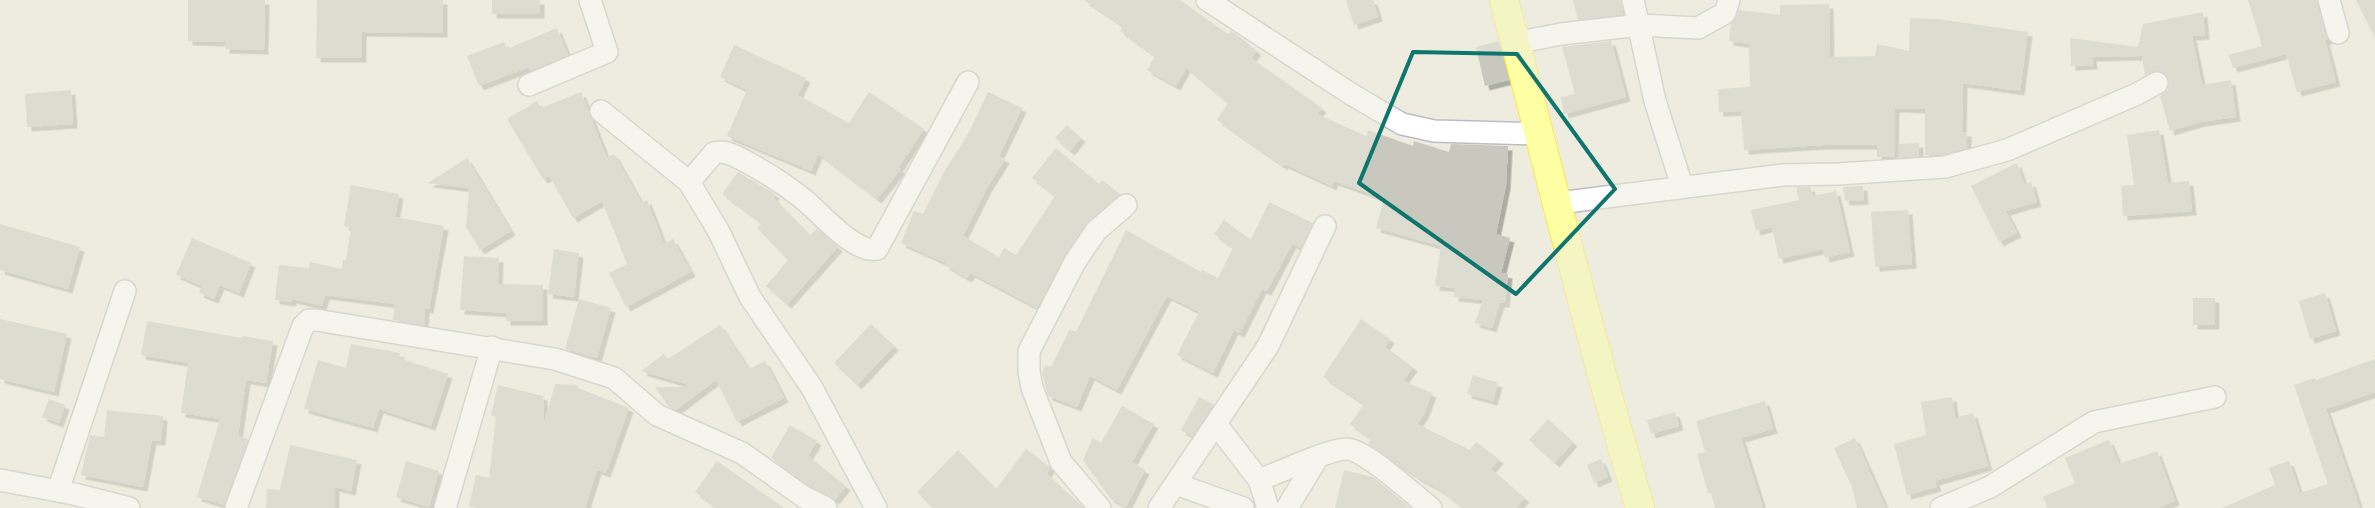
<svg xmlns="http://www.w3.org/2000/svg" width="2375" height="508" font-family="Barlow,sans-serif">
<style>
.building{fill:#c9c8be;filter:url(#shadow)}
.lines{fill:none;stroke-linecap:round;stroke-linejoin:round}
.minor-casing{stroke:#bcbdc4;stroke-width:24}
.major-casing{stroke:#fae84b;stroke-width:30}
.minor{stroke:#fff;stroke-width:21}
.major{stroke:#fdffa2;stroke-width:28}
.marked{fill:none;stroke:#0f766e;stroke-width:4;stroke-linejoin:round}
</style>
<defs>
<filter id="shadow"><feDropShadow dx="4.5" dy="4.5" stdDeviation="0" flood-color="#0004"/></filter>
</defs>
<rect width="100%" height="100%" fill="#edecdf"/>
<!-- building -->
<path class="building" d="M188,0h77l-1,50 -39,-1v-7l-37,-1z
M317,0h126v33l-81,-1v26h-46z
M492,0h48v14h-48z
M1084,0h96l48,34 3,-3 9,6 17,14 -6,7 71,50 -5,6 49,22 2,-6 45,16 1,-5 35,11 2,-8 57,2 -2,39 -10,49 14,4 -9,35 7,1 -3,29h-5l-8,25 -17,-5 8,-23 -29,-3 1,-9 -20,-2 6,-40 -65,-18 8,-29 -50,-18 -2,5 -48,-22 -1,2 -66,-46 11,-17 -42,-35 -10,18 -29,-16 8,-14 -35,-25 3,-5z
M1346,0h27l5,17 -24,8z
M1573,0h48l2,14 -45,6z
M2248,0h69l11,40h-3l11,42 -39,10 -11,-38 -53,14 -4,-13 33,-9z
M2356,0h19v38z
M1829,4l1,53 45,-1 2,-12 32,7 1,-33 28,1 90,13 -8,59 -57,-8 -1,49h5v16l-24,7h-18v-46l-30,-1 -1,49h-17v-12h-54l-79,5 -3,-39 -22,1 -1,-23 32,-2 -1,-43 -20,-3 2,-17 8,-14 41,5v-10z
M2203,12l2,23 -13,1 10,49 29,-5 5,37 -35,5 -31,9 -10,-35 8,-7v-12l-4,-4 -6,-2 -13,4 -3,-19 -50,1 1,8 -22,1 -1,-28 68,9 5,-23z
M557,28l11,27 -38,16 -1,-4 -50,19 -12,-30 37,-14 3,7z
M1499,41l10,39 -24,6 -9,-39z
M1611,41l15,56 -62,17 -3,-17 14,-3 -13,-47z
M734,45l72,33 -8,17 51,28 20,-31 55,37 -26,39 3,1 -24,30 -59,-45 -7,17 -84,-35 20,-46 -27,-13z
M71,90l2,34 -46,3 -2,-33z
M581,92l26,66 7,-4 27,48 6,-2 17,44 9,-5 18,33 -65,35 -17,-34 18,-9 -25,-63 -29,17 -24,-42 -6,3 -36,-60 30,-18 4,7z
M988,92l34,16 -23,48 6,3 -18,29 -24,48 36,21 5,-9 12,7 39,-59 -23,-18 24,-30 43,36 3,-4 18,14 -34,30 -22,32 -27,52 -66,-35 -4,5 -22,-13 1,-2 -45,-20 13,-32 9,3 21,-42 24,-38z
M1067,125l14,13 -11,13 -15,-13z
M2159,130l9,53 21,-2 3,30 -69,5 -2,-30 13,-1 -7,-50z
M1919,143v13l-21,2v-14z
M467,158l44,73 -31,19 -14,-23 3,-39 -41,-5z
M2017,163l7,21 7,-2 6,20 -31,9 11,22 -18,9 -28,-56z
M738,172l37,22 -2,3 37,38 7,-7 21,19 -51,57 -21,-18 22,-26 -31,-32 5,-5 -40,-29z
M351,185l48,9 -4,23 49,9 -15,83 -4,-1 -1,17 -31,-5 2,-16 -70,-9 -3,11 -30,-7 -1,3 -16,-2 4,-35 30,3 1,-6 32,7 1,-9h3l5,-33 -7,-1z
M1863,186l1,14 -19,1 -2,-14z
M1796,187h14l3,9 23,-5 14,61 -25,6 -2,-9 -44,10 -7,-32 -16,4 -5,-21 48,-10z
M1269,202l44,21 -12,25 -9,-4 -25,47 -5,-2 -22,44 -6,-3 -21,43 -36,-18 22,-43 -32,-16 -50,94 -27,-14 -13,31 -29,-11 -6,-23 3,-8 6,2 19,-38 6,3 50,-102 75,42 1,-2 16,8 15,-30 -19,-14 10,-14 27,20z
M1908,210l4,54 -37,3 -4,-55z
M0,224l80,23 -12,42 -68,-19z
M192,238l59,25 -12,30 -19,-8 -6,14 -15,-6 3,-7 -26,-11z
M554,249l25,4 -5,44 -26,-3z
M464,256l35,2 -1,26 45,1v36h-37v-8l-46,-3z
M2325,293l11,38 -26,8 -11,-38z
M2193,298h22v27h-22z
M579,299l32,9 -14,50 -32,-9z
M0,319l67,15 -13,58 -54,-13z
M1361,319l29,20 -5,8 28,20 -10,14 29,12 -8,21 -7,10 53,26 6,-8 23,17 -8,10 34,29 -9,10h-52l-27,-20 -17,-9 -52,-35 3,-5 -21,-15 14,-20 -41,-27z
M147,321l94,17 1,-2 31,5 -7,42 -20,-3 -8,56 10,3 -24,66 -27,-8 23,-78 -39,-6 7,-50 -47,-8z
M871,324l23,22 -37,39 -23,-22z
M720,325l29,44 16,-8 19,37 -47,24 -21,-42 -40,30 -7,-3 -14,-20h31v-3l-45,-13 23,-17 4,5z
M351,344l49,9 -1,5 49,16 -17,52 -52,-17 -6,19 -69,-19 14,-49 28,8z
M2375,359v33l-49,17 34,99h-138l53,-23 -6,-17 20,-7 11,32 28,-9 -34,-99 21,-7 1,2z
M1473,375l25,8 -5,18 -26,-7z
M555,384l23,1v3l51,20 -23,65 -9,-3 -12,38h-108l-8,-2 7,-31 13,3 7,-61 -5,-2 7,-30 45,11 1,27z
M1199,397l15,7 -22,32 -11,-6z
M1952,397l3,21 18,-5 15,53 -53,15 2,6 -30,8 -13,-51 32,-9 -5,-33z
M49,399l16,6 -6,18 -17,-6z
M1765,401l8,28 -32,9 22,70h-48l-4,-15h-3l-11,-39 8,-2 -9,-31z
M1122,406l32,18 -22,38 13,8 -19,37 -16,-9 -27,-38 10,-22 8,5z
M107,410l56,6 -2,25 -9,-1 -9,47 -62,-12 9,-40 14,2z
M1675,412l4,14 -28,8 -4,-14z
M1548,419l25,23 -18,21 -26,-23z
M790,425l27,16 -9,15 38,30 -11,14 -25,-14 -39,-28z
M1855,438l31,70h-29l-5,-21 -18,-39z
M2109,440l10,24 38,-13 18,50 -17,7h-110l-5,-11 32,-14 -10,-25z
M290,445l67,15 -6,31 -16,-4v21h-69l1,-19 13,1z
M1026,449l24,18 -3,7 37,34h-151l-16,-16 41,-42 38,39z
M1601,459l7,18 -14,6 -7,-18z
M406,461l33,10 -10,36 -33,-10z
M717,461l67,47h-67l-22,-16z
M1344,470l29,7 38,31h-76z"/>
<g class="lines">
<!-- minor casing -->
<g class="minor-casing">
<path id="minor" d="M1207,0l144,94 51,30 32,7 105,3
M1633,0l22,101 27,85
M2329,0l9,33
M1515,43l46,-9 79,-9 58,3 27,-15 4,-13
M529,85l78,-33 -17,-52
M601,111l88,71 30,50 31,65 62,91 64,120
M689,182l25,-29c11,-3 19,2 29,7 21,11 40,23 59,38 17,13 52,56 75,51l91,-167
M1558,203l225,-28 55,-1 107,-7 62,-17 130,-56 20,-11
M1216,424l43,56 9,28
M0,480l74,14 55,14
M1259,480c20,-7 69,-31 88,-31 19,1 67,46 84,59
M1176,484l67,24
M58,491l67,-200
M236,508l67,-182 6,-6h7l239,39 59,19 43,37 85,38 62,44 22,11
M445,508l47,-161
M1100,508l-39,-46 -29,-74 -3,-17v-20l46,-89 21,-31 30,-26
M1159,508l109,-162 57,-120
M1287,508l31,-51
M1941,508l49,-21 104,-65 121,-25"/>
</g>
<!-- major casing -->
<g class="major-casing">
<path id="major" d="M1504,0c45,169 86,340 136,508"/>
</g>
<!-- minor -->
<use href="#minor" class="minor"/>
<!-- major -->
<use href="#major" class="major"/>
</g>
<!-- marked area -->
<path d="M0 0H2375V508H0ZM1413,52l104,2 98,135 -99,105 -157,-111z" fill="#edecdf" fill-opacity=".55" fill-rule="evenodd"/>
<path class="marked" d="M1413,52l104,2 98,135 -99,105 -157,-111z"/>
</svg>
